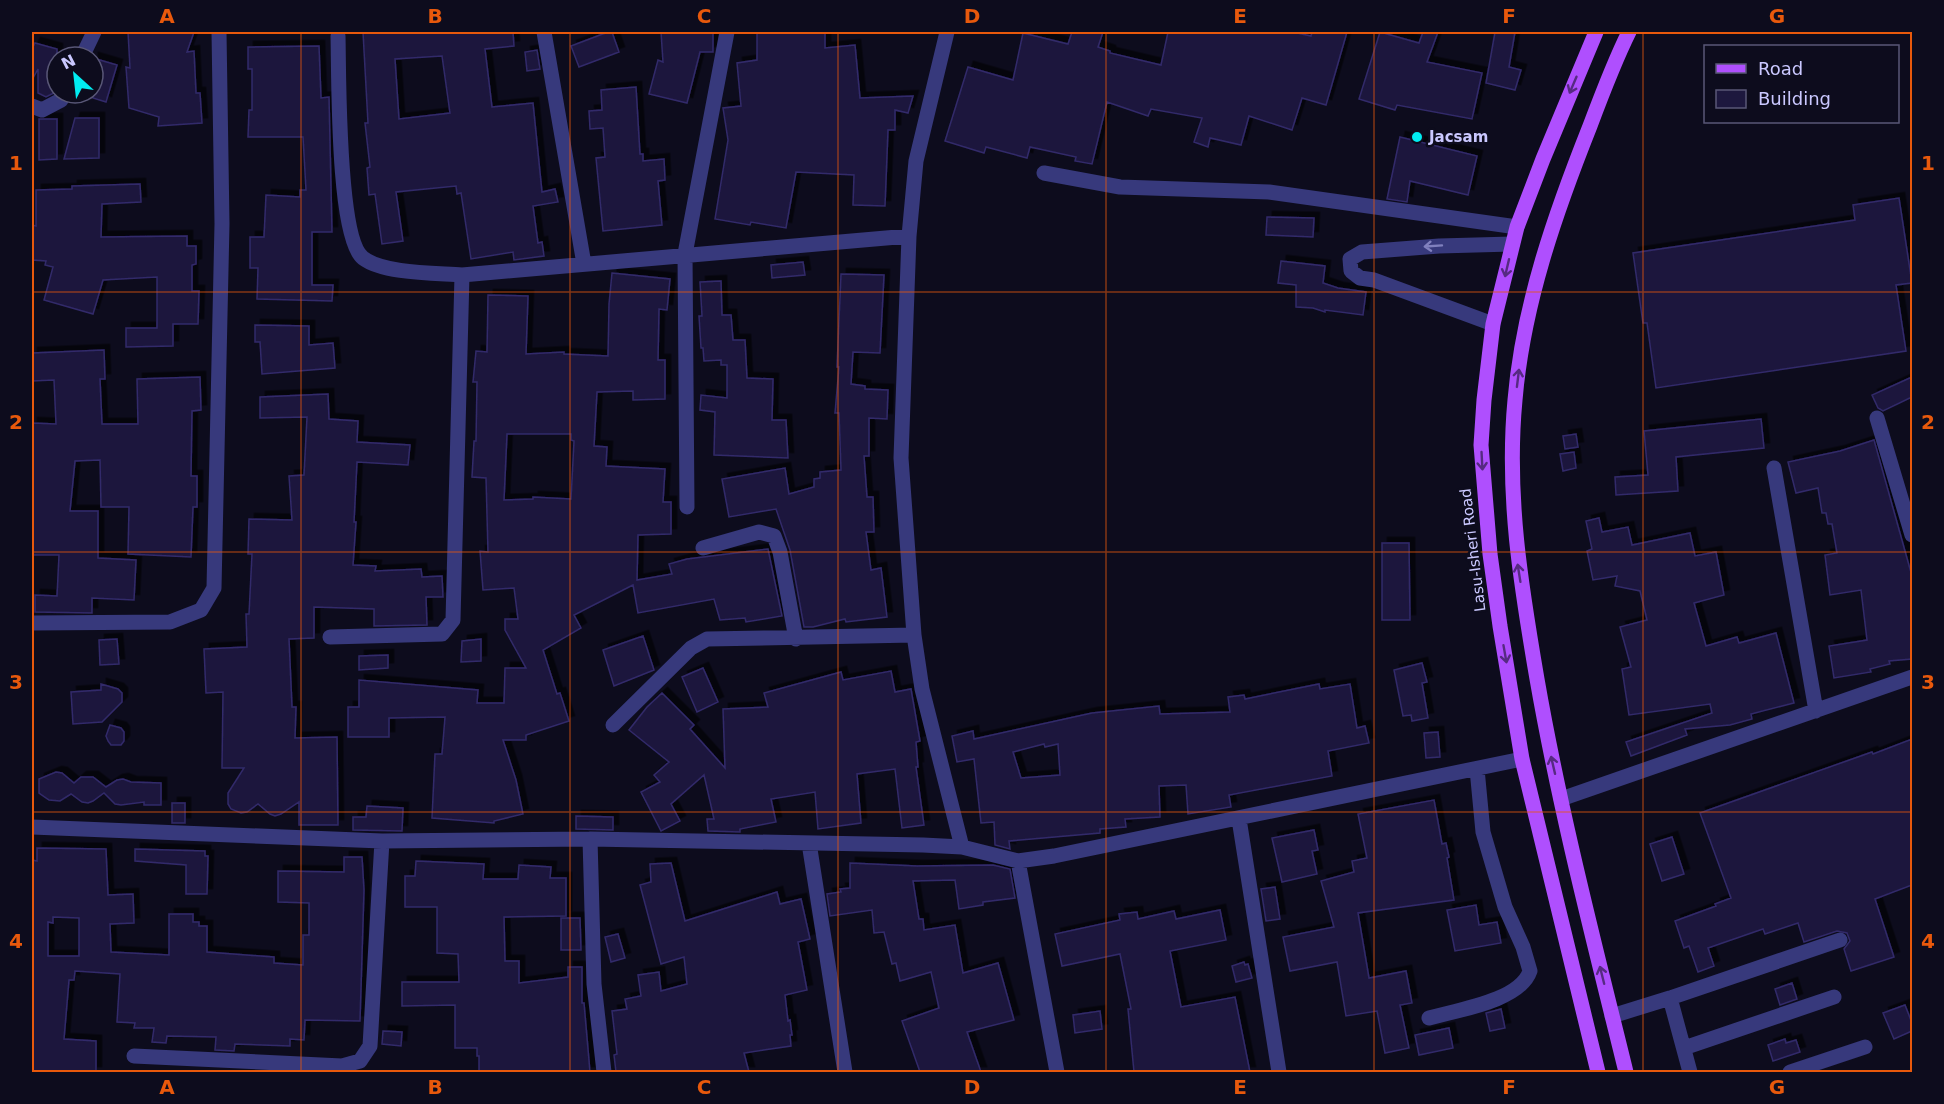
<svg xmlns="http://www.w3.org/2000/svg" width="1944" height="1104" font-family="'DejaVu Sans',sans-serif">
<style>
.building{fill:#1d183e;stroke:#322a6a;stroke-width:1.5;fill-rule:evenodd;filter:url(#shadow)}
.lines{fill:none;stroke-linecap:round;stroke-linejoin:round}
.street{stroke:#37397c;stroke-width:15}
.primary{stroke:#af4ffe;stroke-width:15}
.oneway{stroke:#562a82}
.oneway2{stroke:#8080be}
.grid{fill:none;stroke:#e8590c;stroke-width:1.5;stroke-opacity:0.55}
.poi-dot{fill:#01ecf1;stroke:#0d0c1d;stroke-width:2}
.labels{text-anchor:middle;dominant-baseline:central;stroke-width:5;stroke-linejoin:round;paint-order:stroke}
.poi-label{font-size:15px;font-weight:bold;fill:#cac8ff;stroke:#0d0c1d;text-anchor:start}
.street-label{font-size:15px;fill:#cac8ff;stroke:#0d0c1d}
.neatline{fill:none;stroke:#e8590c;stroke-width:2}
.grid-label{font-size:20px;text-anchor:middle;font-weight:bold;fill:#e8590c}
</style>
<defs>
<filter id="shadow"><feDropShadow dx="5.5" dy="-5.5" stdDeviation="0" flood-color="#0009"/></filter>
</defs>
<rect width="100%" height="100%" fill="#0d0c1d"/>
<!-- building -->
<path class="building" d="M128,32h66l-7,20 7,-1 2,42h4l2,30 -44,3 1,-9 -30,-9 -3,-41 4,1z
M363,32h150l1,14 -29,3 7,58 41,-4 9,89 13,-3 3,13 -25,4 5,37 4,-1 2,14 -30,4 -1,-8 -42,7 -10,-66 -4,1 -1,-8 -60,6 7,49 -21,3 -7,-50 -6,1 -2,-27 3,-1 -5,-44h3zM442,56l8,57 -51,6 -4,-60z
M608,32h4l7,20 -40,15 -8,-21z
M661,32h52v20h-13l-13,51 -38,-9 9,-34 5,2z
M757,32h68v16l30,-3 5,53 53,-2 -5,17 -13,-3v20h-7l-3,76 -32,-1 1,-30 -58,-3 -10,56 -35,-6 -1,3 -35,-6 13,-79 -5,-32 18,-2 -4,-43 20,-3z
M1072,32h31l-5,15 12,4v2l51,12 7,-33h125l18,4 1,-4h35l-21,73 -24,-7 -10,32 -43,-14 -8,29 -31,-7 -2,9 -14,-5 8,-24 -51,-9 -3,7 -41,-14 -15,62 -17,-3 1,-4 -46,-10 -3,11 -41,-11 -2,6 -39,-12 23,-74 45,13 10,-47 45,11z
M1380,32l39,11 4,-11h15l-11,30 55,11 -10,46 -75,-14 -2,5 -36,-11z
M1495,32h20l-6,35 12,3 -6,20 -29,-7z
M35,43l22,6v39l-3,5 -8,4 -8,-4v-24l-6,11v-31z
M319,46l2,52 8,-1 3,135h-20v53h21l-1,16 -75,-2 1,-31h-8v-31h14l2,-42 34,2v-7h6l-3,-53h-55l1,-27h3v-41h-4v-22z
M537,50l3,19 -13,2 -2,-19z
M93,58l24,7 -11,37 -13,-4z
M636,87l4,67h3v7l21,-2 1,21 -7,1 4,44 -59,6 -7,-73 9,-1 -2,-29 -13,1 -1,-18 13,-1 -1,-20z
M75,118h24v40l-35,1z
M39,119h18v40l-18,1z
M1400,137l77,19 -9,39 -58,-14 -3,21 -20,-3z
M140,184l1,18 -39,2 -1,33 86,-1v10h9v18l-4,1v26h7l-1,33h-25v22l-47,1v-19h31v-51l-54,3 -10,34 -49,-14 9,-33 -8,-2 1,-4 -14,-1v-35l4,1v-36l36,-1v-3z
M1899,198l13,85 -16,2 10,66 -250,37 -9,-65h-4l-10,-70 222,-33 -2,-15z
M1267,217l47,1 -1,19 -47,-2z
M1281,261l44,5 -2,17 15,5 28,4 -3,23 -38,-5v2l-12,-4 -17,-1v-22l-18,-2z
M803,262l2,13 -33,3 -1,-13z
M612,273l58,6 -3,31 -8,-1 -1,51h7v39l-32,1v-9l-36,1 -3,54 13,1 -1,19 59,3 -2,33h8v32l-33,1 -1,45 35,-6 -3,-10 18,-5 81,-10 14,67 -36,6 -1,-4 -25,2 -6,-21 -76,14 -5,-28 -59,30 7,13 -38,22 14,44 3,-1 9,28 -43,14v5h-23l13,40 7,34 -29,7v2l-62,-5 3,-64h7l3,-37 -56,1v19h-41v-30h11v-27l119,10 -1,13h27l1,-35h21l-21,-38v-11h13l-4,-31 -31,2 -3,-39 8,1 -2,-74 -14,-1 2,-36h2l1,-59h-4l3,-31 11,1 1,-57 40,1 -2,58 38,-2v2l44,2 1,-52zM507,434h64v6l3,1 -3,58 -38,-2v2l-29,1z
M841,274l43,1 -4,78 -27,-1 -2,32 14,2v3l23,1 -1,29 -18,-1v38h-5l3,41h6l1,35h-8l5,38 10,-2 6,49 -41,5 -1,-3 -32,8h-9l-14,-77 -14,-41 -47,8 -7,-38 63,-11 4,26 25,-7v-8l6,-1v-6l21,-2 -2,-57h-4l4,-46h-2z
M721,281l1,34h9l2,25h12l2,38 26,1 -1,41h14l2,38 -74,-3 1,-43 -15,-2 1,-15 26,3v-33h-6v-5l-17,1 -1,-13h-2l-2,-32h3l-2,-34z
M255,325l54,1v19l24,-2 2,25 -73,6 -2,-32h-5z
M104,350l1,29h-5l2,45h36l-1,-45 63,-2 1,33 -9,1 -1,65h6v31h-4l-2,50 -63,-3 1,-47h-28l-1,-47 -25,1 -5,50h28v47l38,2 -2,40 -42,-2v15l-57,-1v-17l22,1 2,-41h-27v-132l24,1 -2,-44 -22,1v-28z
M1912,377v20l-29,14 -5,-3 -6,-13z
M328,394l1,25 29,2 -1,21 53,3 -2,20 -51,-3 -3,60h2l-3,43 23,1 -1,5 46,-2 1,8 20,-1 1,21h-17l1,28 -53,1v-17l-60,-2v31l-25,1 3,68h4l-1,31 42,-1 1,88h-39v-23l-18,12 -6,2 -5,-2 -12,-10 -11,8 -6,1 -10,-4 -3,-5v-11l16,-25h-22l1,-76 -17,1 -2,-44 43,-2 -1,-33h3l3,-60h-4l1,-35 43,1 -3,-44 15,-1 3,-58 -47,1v-21z
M1761,419l3,29 -88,9 2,34 -62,4 -1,-18 33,-2 -4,-44z
M1576,434l2,13 -13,2 -2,-13z
M1874,440l38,136v83l-23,2 1,3 -20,5 1,3 -37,6 -5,-32 38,-6 -6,-50 -31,5 -5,-40 12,-2 -5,-29h-4l-2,-11h-4l-4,-25 -22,5 -8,-31 52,-11z
M1574,452l2,16 -13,3 -3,-17z
M1599,518l3,14 26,-5 4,18 58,-12 5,23 21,-4 8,43 -30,8 12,43 31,-9 2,6 37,-10 18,70 -43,11 1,5 -22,6 -45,4 2,6 -56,21 -5,-14 86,-29 -2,-9 -81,11 -7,-46 9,-2 -11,-40 27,-7 -7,-29 -25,-5 2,-10 -24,4 -6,-29 5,-2 -6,-28z
M1382,543h27l1,77h-28z
M643,636l11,34 -40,16 -11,-36z
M117,639l2,25 -19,1 -1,-25z
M481,639v22l-20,1 1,-21z
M388,655v13l-29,2v-14z
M1422,663l5,19 -5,1 6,35 -16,3 -1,-6 -8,1 -9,-46z
M703,668l15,34 -21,10 -15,-35z
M891,671l4,21 16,-3 9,52 -4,1 2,25h-2l8,58 -22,3 -7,-59 -38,5 4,49 -43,6 -3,-37 -44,7 5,23 -36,7v3l-32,-1 -1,-12h7l-10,-44 -33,29 9,17 -19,10 -20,-39 19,-10 -6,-7 15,-13 -40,-32 18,-23 15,-14 32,32 -4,4 35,39 -2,-59 45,-2 -4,-14 77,-21 2,8z
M101,684l17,5 4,4v9l-20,20 -29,2 -2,-32 30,-2z
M1319,684l1,5 30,-5 7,44 8,-2 4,17 -41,8 4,25 -103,19 2,12 -43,7 -2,-29 -27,1 1,31 -35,2 1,8 -26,2v4l-91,8 1,8 -15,-4 -1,-23 -13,1 -7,-64 -17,3 -5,-26 21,-5 1,8 118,-26 67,-7 1,8 70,-2 -2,-15 16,-2 1,4zM1044,744l1,3 13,-3 2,31 -39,3 -8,-26z
M110,725l11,3 3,4v9l-3,4h-10l-3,-4 -2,-5z
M1438,732l2,25 -14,1 -2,-25z
M1912,739v146l-37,14 19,58 -43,14 -7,-22 6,-8 -3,-8 -10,-2 -33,11 -6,-19 -33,11 -2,-5 -55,19 6,18 -16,6 -9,-26 -5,2 -9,-27 41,-15 -1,-2 16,-6 -31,-85 172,-61 1,2z
M56,772l6,1 12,10 7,-6h12l13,10 11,-7 6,-1 8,3 30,1v22h-17v-3l-23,3 -6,-1 -11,-11 -11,8 -5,2 -6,-1 -11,-8 -11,7 -11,-1 -10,-7v-14z
M1434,800l8,44 4,-1 3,14 -2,1 7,42 -96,13 11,65 37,-7 6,32 -12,2 9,43 -24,5 -8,-42 -31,5 -9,-54 -47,9 -7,-34 51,-10 -13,-46 33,-9 -2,-11 15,-3 -9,-44z
M172,803h13v20h-13z
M367,806l36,2 -1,23 -49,-1v-13h13z
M576,816l37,1v13l-37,-1z
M1314,830l4,20 -6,1 5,23 -35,8 -10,-44z
M1672,837l12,37 -22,7 -12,-37z
M37,848l69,1 2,46 25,-1 1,29 -24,1 1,28 58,3v-41h24v8h6v4h8v26l67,5v6l29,2v-30h6v-32l-31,-1v-31l66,1v-15h18l2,33 -4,131 -55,-1 -1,20 -14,-1v7l-55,-2 -1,7 -19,-1 1,-13 -49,-1 -1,7 -14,-1 2,-14h-20l1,-5 -18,-1 3,-48 -45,-3 -1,9h-5l-5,59 32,2v31l-64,-1v-211l5,1zM53,917l26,1v38h-31v-34l5,1z
M135,849l70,2v5h3l-1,38h-21v-29l-51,-4z
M416,861l68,3 -1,15h35l1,-14 32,2 -1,11h16v38l-62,1 1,44h14v22l49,-6v-10h14v36h2l6,69h-111v-16h-2v-8h-22v-43l-53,1v-24h57l-1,-28 -21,-1v-46h-32v-31h10z
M671,863l14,58 92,-29 3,12 21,-5 9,40 -12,3 9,48 -22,5 3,26 2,-1 2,15h-2l1,11 -47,7 5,19h-133l-2,-17 3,-1 -5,-43 15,-2 -2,-10 16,-3 -3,-21 21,-3 2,19 26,-7 -3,-27 -23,7 -21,-79 11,-3 -1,-18z
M850,863l67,3 76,-1 17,4 5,29 -32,4v3l-24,4 -4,-29 -42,1 6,38h4l1,11 31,-5 8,48 35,-10 16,57 -47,12 14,40h-61l-18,-51 37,-13 -8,-36 -31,9 -4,-18 -4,1 -8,-32 -10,1 -2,-23 -42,6 -3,-22 14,-2 -1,-3 10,-1z
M1275,887l5,32 -14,2 -5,-32z
M1476,905l3,20 18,-3 4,21 -46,8 -8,-41z
M1220,910l6,30 -56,11 11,56 54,-10 15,75h-116l-6,-63h3l-11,-55 -58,12 -7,-32 65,-14 -1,-6 18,-2 1,7 36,-8 2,8z
M561,918h19l1,32h-20z
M618,934l7,24 -14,4 -6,-25z
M1244,962l1,3 3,-1 4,14 -16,4 -4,-16z
M1792,983l5,16 -17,6 -5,-16z
M1905,1005l7,18v8l-18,8 -11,-26z
M1501,1009l4,19 -15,3 -4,-18z
M1100,1011l2,18 -27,4 -2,-18z
M1449,1028l4,20 -34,7 -4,-20z
M383,1031l19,1 -1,14 -19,-2z
M1785,1039l1,4 10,-3 4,12 -27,9 -5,-16z"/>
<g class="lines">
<!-- street -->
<path class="street" d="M544,32l40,232
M947,32l-31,129 -7,75 -8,222 13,177 8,54 40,158
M338,36c1,37 -1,202 25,222 21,16 73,15 99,17l447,-39
M82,57l12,-25
M32,106l10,4 19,-10 4,-7
M1044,173l76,14 149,5 248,35
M1493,324l-119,-44 -14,-2 -9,-7 -1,-12 12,-7 77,-6 73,-2
M1877,418l35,117
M1774,468l42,243
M687,507l-2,-253 42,-222
M703,548l56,-16 15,4 6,16 16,87
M32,623l138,-1 31,-12 13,-22 8,-364 -3,-192
M330,637l112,-3 11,-14 9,-345
M613,725l78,-77 16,-9 207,-4
M1561,799l351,-122
M1239,819l40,253
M32,827l350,14 208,-2 333,6 39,2 56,14 36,-5 468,-97
M590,839l4,145 10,88
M809,843l36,229
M1018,861l39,211
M1670,998l170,-58
M1612,1016l58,-18 20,74
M1429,1018c28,-8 91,-17 101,-47l-7,-24 -18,-40 -22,-75 -6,-63
M1684,1048l150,-51
M134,1056l208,10 18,-5 10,-15 12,-205
M1790,1072l75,-25"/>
<!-- primary -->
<path class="primary" d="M1596,32l-53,127 -26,68 -24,97 -9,76 -3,45 9,109 10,72 22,133 76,313
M1626,1072c-32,-130 -66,-261 -89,-393 -16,-93 -31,-184 -22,-279 8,-95 40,-186 75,-274 12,-32 24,-64 39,-94"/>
</g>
<!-- one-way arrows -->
<defs><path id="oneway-shaft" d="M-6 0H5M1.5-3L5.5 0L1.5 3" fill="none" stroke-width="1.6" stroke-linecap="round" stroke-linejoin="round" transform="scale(1.5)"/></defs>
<g class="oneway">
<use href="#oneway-shaft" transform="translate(1573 85) rotate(113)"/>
<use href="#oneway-shaft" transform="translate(1507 268) rotate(103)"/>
<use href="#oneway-shaft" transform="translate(1518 378) rotate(-83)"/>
<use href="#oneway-shaft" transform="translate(1482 461) rotate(87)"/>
<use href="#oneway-shaft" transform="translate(1519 573) rotate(-99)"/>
<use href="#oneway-shaft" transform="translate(1505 654) rotate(80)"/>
<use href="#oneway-shaft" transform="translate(1553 765) rotate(-103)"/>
<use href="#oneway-shaft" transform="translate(1602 975) rotate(-104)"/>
</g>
<use class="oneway2" href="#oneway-shaft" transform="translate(1433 246) rotate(176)"/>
<!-- grid -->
<path class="grid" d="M301,32v1040M570,32v1040M838,32v1040M1106,32v1040M1374,32v1040M1643,32v1040M32,292h1880M32,552h1880M32,812h1880"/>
<!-- markers -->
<circle class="poi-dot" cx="1417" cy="137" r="6"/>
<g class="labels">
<!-- poi labels -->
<g class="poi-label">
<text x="1429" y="137">Jacsam</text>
</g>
<!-- street labels -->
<g class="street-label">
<text transform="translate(1473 550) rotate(-97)">Lasu-Isheri Road</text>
</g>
</g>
<!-- border -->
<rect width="1944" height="1104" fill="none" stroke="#0d0c1d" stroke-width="66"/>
<!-- legend -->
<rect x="1704" y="45" width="195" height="78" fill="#0d0c1d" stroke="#595777" stroke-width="1.5"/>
<rect x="1716" y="64" width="30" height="9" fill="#af4ffe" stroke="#595777" stroke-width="1.5"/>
<text x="1758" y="75" font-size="18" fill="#cac8ff">Road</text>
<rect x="1716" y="90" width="30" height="18" fill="#1d183e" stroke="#595777" stroke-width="1.5"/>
<text x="1758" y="105" font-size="18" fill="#cac8ff">Building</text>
<!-- north arrow -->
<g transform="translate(75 75) rotate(333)"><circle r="28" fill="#0d0c1d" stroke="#595777" stroke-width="1.5"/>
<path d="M0-4.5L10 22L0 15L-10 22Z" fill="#01ecf1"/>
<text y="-9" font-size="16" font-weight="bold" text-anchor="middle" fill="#cac8ff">N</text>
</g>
<rect x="33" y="33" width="1878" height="1038" class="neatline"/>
<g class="grid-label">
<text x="167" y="23">A</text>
<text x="435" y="23">B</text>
<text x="704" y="23">C</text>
<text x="972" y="23">D</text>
<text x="1240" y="23">E</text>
<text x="1509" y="23">F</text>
<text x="1777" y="23">G</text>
<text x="16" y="170">1</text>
<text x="1928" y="170">1</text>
<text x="16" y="429">2</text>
<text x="1928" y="429">2</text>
<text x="16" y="689">3</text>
<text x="1928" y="689">3</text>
<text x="16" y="948">4</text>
<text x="1928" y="948">4</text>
<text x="167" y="1094">A</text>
<text x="435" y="1094">B</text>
<text x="704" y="1094">C</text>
<text x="972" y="1094">D</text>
<text x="1240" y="1094">E</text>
<text x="1509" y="1094">F</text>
<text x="1777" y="1094">G</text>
</g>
</svg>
